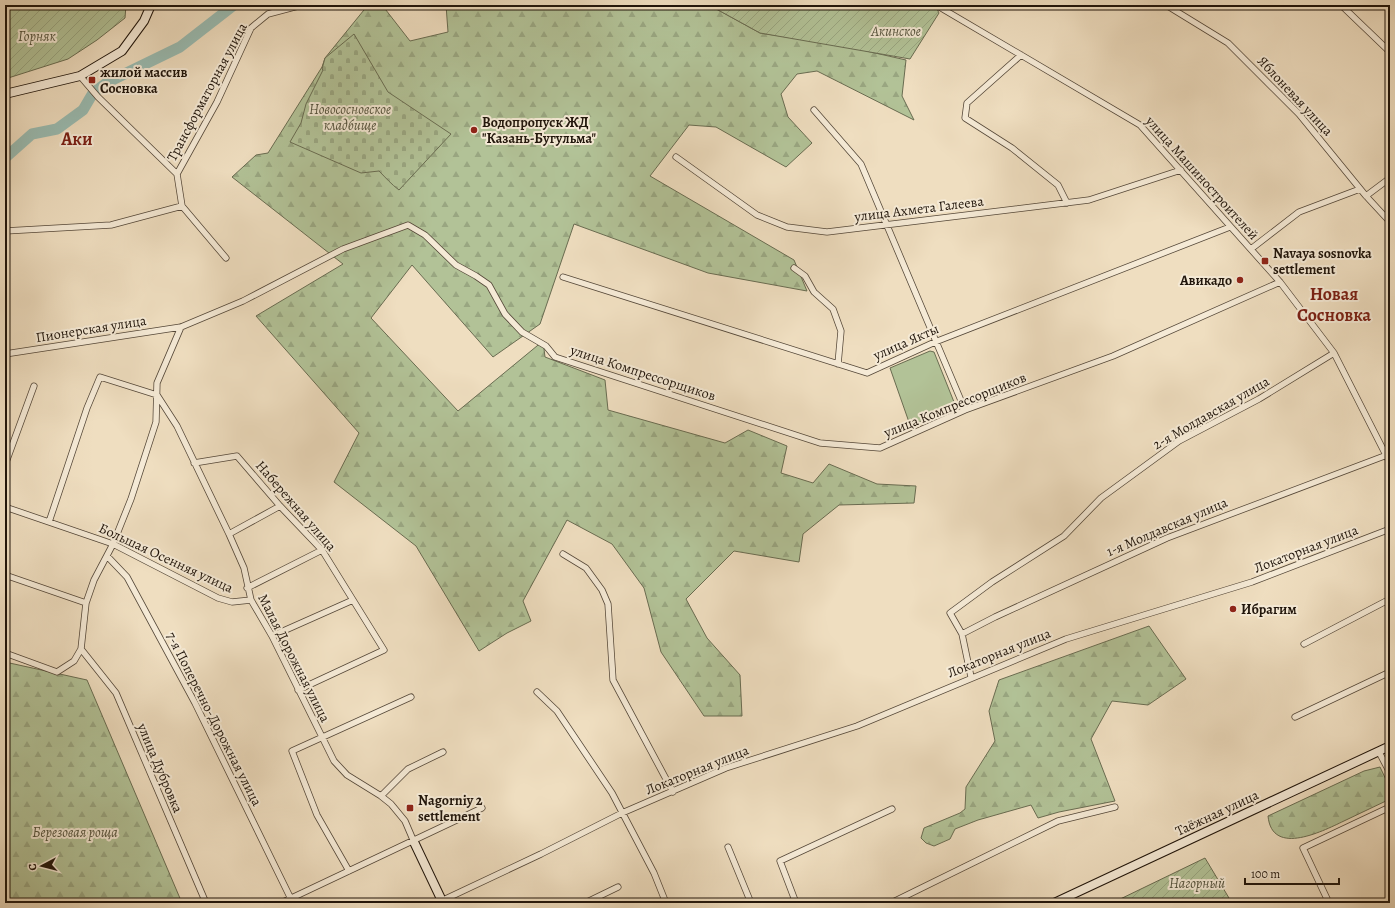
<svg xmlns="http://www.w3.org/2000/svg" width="1395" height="908" font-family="Alegreya,serif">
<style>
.forest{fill:url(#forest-firs);stroke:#696c51}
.cemetery{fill:url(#cemetery-stones);stroke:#696c51}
.garden{fill:url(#garden-furrows);stroke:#696c51}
.pitch{fill:#b2c297;stroke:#696c51}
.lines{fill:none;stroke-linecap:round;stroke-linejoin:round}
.river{stroke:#9abcb2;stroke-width:11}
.street-casing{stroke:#544738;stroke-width:7}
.secondary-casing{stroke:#20150b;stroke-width:10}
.street{stroke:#f5ead6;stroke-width:5.5}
.secondary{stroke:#f5ead6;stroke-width:8}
.poi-dot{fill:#8f2418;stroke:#f5ead6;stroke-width:1.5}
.labels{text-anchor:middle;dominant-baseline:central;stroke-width:4;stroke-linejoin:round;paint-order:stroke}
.park-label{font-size:14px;font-style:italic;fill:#53523c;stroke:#f5ead6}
.poi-label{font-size:14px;font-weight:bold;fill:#20150b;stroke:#f5ead6;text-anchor:start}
.street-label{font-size:14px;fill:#20150b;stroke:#f5ead6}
.district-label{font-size:18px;font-weight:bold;fill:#7a1f14;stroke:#f5ead6}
</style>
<defs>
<pattern id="forest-firs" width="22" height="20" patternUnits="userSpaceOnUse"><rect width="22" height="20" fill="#b2c297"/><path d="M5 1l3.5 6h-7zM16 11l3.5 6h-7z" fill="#99a681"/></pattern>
<pattern id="cemetery-stones" width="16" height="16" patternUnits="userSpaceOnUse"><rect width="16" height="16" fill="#b2c297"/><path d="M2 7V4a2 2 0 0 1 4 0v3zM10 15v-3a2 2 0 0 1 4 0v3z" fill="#99a681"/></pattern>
<pattern id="garden-furrows" width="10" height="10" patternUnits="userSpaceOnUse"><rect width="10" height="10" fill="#b2c297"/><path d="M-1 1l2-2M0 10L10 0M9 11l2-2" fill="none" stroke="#99a681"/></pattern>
</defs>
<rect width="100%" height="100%" fill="#efdec0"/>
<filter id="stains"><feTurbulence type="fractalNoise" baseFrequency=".005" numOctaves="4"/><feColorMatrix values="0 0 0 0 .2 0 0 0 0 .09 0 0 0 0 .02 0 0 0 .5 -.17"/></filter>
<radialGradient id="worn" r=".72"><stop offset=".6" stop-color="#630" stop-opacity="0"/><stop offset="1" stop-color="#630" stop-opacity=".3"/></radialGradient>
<!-- forest -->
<path class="forest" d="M368,5h14l28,36 38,-9 -2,-27h263l51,28 80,12 66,15 -4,36 12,24 -97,-49 -20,3 -16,20 7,23 24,26 -26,24 -70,-40 -27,-2 -39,51 144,84 13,31 -99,-18 -134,-49 -34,100 -47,33 -81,-92 -41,53 87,93 85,-70 2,16 60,23 3,30 117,33 23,-13 39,16 -6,27 32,10 16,-19 48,20 39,2 -2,17 -75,2 -36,29 -4,28 -65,-11 -48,48 21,39 33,37 2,41h-38l-43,-64 -17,-64 -32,-44 -45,-24 -44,81 8,20 -24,12 -28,18 -63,-105 -82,-64 25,-49 -103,-117 87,-52 -111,-87 24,-22 12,-2 54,-86 3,-9z
M1149,626l37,53 -38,26 -36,-4 -21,38 24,62 -56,11 -21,6 -7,-13 -53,15 -23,9 -5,10 -16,7 -8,-3 -5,-5 3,-10 36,-15 5,-4 1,-22 29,-46 -6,-30 10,-31z
M5,662l82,18 95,223h-177z
M1380,767l10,21 -2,12c-14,7 -28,13 -42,20 -21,10 -74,38 -78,-4l96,-45z"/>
<!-- cemetery -->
<path class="cemetery" d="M354,34l34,58 63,42 -52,56c-8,-6 -13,-12 -20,-19l-18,2 -71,-31 11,-19 5,-19 17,-34 -1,-1 3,-11z"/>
<!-- garden -->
<path class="garden" d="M5,5h121l-1,13 -28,22 -29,19 -63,20z
M709,5h226l4,8 -29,46 -150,-26z
M1205,858l27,45h-120z"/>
<!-- pitch -->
<path class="pitch" d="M930,351l4,1 22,55 -2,3 -44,15 -20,-57z"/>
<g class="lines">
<!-- river -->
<path class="river" d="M5,158l27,-24 25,-5 26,-19 10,-17 15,-11 72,-35 54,-42"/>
<!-- street casing -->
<g class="street-casing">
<path id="street" d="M936,5l204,120 140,157 54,71 56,110
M1166,5l62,38 71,71 67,82 24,26
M1341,5l49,47
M1021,55l-54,48 -2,15 47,30 46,37 9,18
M80,76l18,21 79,77 5,32 44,52
M814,110l47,54 104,246
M676,157l81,58 30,12 40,5 262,-32 92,-30
M177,174l40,-72 34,-74 17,-14 34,-9
M1366,196l24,-18
M5,231l106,-6 71,-19
M1251,249l48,-37 61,-23
M794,268l11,8 9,16 19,17 8,22 -3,33
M563,277l304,96 68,-31 295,-115
M5,354l176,-27 62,-26 100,-52 65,-24 17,10 31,30 20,11 13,9 16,29 17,18 24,14 9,11 265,86 60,5 85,-38 148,-54 167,-74
M157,395l20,31 52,108 15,34 7,32 21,36 62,125 13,14 34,21 10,8 14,17 9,21
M194,463l43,-7 43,50 42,44 62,100 -86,40
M5,465l29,-79
M5,507l108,37 105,54 14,4 19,-2
M49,522l38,-114 13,-31 57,18
M229,534l51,-28
M563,554l23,14 16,22 6,14 5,76 60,112
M107,556l20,21 68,126 96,196
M5,575l81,28
M247,588l75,-38
M962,634l33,-17 172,-79 220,-83
M272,636l81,-36
M1304,644l86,-45
M81,649l35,44 90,210
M5,653l52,19 17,-11 7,-12 5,-46 8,-23 19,-36 18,-45 25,-77 1,-39 24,-56
M971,677l-9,-43 -12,-21 42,-31 72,-46 37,-38 78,-57 80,-42 75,-46
M537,692l20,19 55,82 42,80 12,30
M1295,717l95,-45
M1379,752l11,21
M381,796l27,-27 35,-17
M728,847l23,56
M349,871l-32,-56 -25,-64 119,-54
M281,903l201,-95
M437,903l104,-49 81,-41 104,-45 131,-42 209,-87 186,-57 138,-53
M585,903l33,-16
M796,903l-16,-42 112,-52
M891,903l167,-82 57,-14
M1329,903l-26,-55 87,-41"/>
</g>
<!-- secondary casing -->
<g class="secondary-casing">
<path id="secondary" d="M5,94l75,-18 42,-25 22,-30 7,-16
M414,842l29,61
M1054,903l336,-157"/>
</g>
<!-- street -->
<use href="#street" class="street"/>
<!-- secondary -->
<use href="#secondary" class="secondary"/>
</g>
<!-- markers -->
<g class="poi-dot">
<rect x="88" y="76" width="8" height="8" rx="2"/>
<circle cx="474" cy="130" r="4"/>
<rect x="1261" y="257" width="8" height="8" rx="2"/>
<circle cx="1240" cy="280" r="4"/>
<circle cx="1233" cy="609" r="4"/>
<rect x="406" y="804" width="8" height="8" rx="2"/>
</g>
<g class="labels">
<!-- park labels -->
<g class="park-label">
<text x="896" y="31">Акинское</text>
<text x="37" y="36">Горняк</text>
<text x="350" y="109">Новососновское<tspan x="350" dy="16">кладбище</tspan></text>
<text x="75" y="832">Березовая роща</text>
<text x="1197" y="883">Нагорный</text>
</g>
<!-- poi labels -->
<g class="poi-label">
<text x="100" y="72">жилой массив<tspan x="100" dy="16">Сосновка</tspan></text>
<text x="482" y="122">Водопропуск ЖД<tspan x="482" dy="16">"Казань-Бугульма"</tspan></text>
<text x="1273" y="253">Navaya sosnovka<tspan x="1273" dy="16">settlement</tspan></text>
<text x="1232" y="280" text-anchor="end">Авикадо</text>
<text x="1241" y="609">Ибрагим</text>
<text x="418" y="800">Nagorniy 2<tspan x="418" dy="16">settlement</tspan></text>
</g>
<!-- street labels -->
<g class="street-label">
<text transform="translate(207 92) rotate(-62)">Трансформаторная улица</text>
<text transform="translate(1295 96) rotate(47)">Яблоневая улица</text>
<text transform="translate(1202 178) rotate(48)">улица Машиностроителей</text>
<text transform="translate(919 209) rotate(-7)">улица Ахмета Галеева</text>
<text transform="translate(91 329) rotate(-9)">Пионерская улица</text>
<text transform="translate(906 342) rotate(-24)">улица Якты</text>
<text transform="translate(643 373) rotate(18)">улица Компрессорщиков</text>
<text transform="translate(955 405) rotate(-22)">улица Компрессорщиков</text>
<text transform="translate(1211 413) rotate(-30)">2-я Молдавская улица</text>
<text transform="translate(296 506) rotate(49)">Набережная улица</text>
<text transform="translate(1167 527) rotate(-23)">1-я Молдавская улица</text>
<text transform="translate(1306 549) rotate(-21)">Локаторная улица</text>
<text transform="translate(166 558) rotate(25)">Большая Осенняя улица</text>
<text transform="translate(999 653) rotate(-22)">Локаторная улица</text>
<text transform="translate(294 658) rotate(63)">Малая Дорожная улица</text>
<text transform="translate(214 719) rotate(63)">7-я Поперечно-Дорожная улица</text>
<text transform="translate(160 768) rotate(67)">улица Дубровка</text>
<text transform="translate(697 770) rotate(-22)">Локаторная улица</text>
<text transform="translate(1217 813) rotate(-25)">Таёжная улица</text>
</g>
<!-- district labels -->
<g class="district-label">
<text x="77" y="139">Аки</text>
<text x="1334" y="294">Новая<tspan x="1334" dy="21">Сосновка</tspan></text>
</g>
</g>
<!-- margin -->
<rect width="1395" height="908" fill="none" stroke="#efdec0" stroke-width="20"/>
<rect x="6" y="6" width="1383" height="896" fill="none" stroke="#20150b" stroke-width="2"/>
<rect x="10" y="10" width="1375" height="888" fill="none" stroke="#20150b"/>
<!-- north arrow -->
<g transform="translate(42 866) rotate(263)" stroke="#f5ead6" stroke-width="3" paint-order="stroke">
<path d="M0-3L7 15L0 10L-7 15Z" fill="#20150b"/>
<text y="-6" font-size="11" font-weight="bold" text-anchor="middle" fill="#20150b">С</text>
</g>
<!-- scale -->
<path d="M1245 878v6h94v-6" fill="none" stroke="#20150b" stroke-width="2"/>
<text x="1251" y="878" font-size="12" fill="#20150b" stroke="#f5ead6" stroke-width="3" paint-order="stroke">100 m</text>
<rect width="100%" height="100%" filter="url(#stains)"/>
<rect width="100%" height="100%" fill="url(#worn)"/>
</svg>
